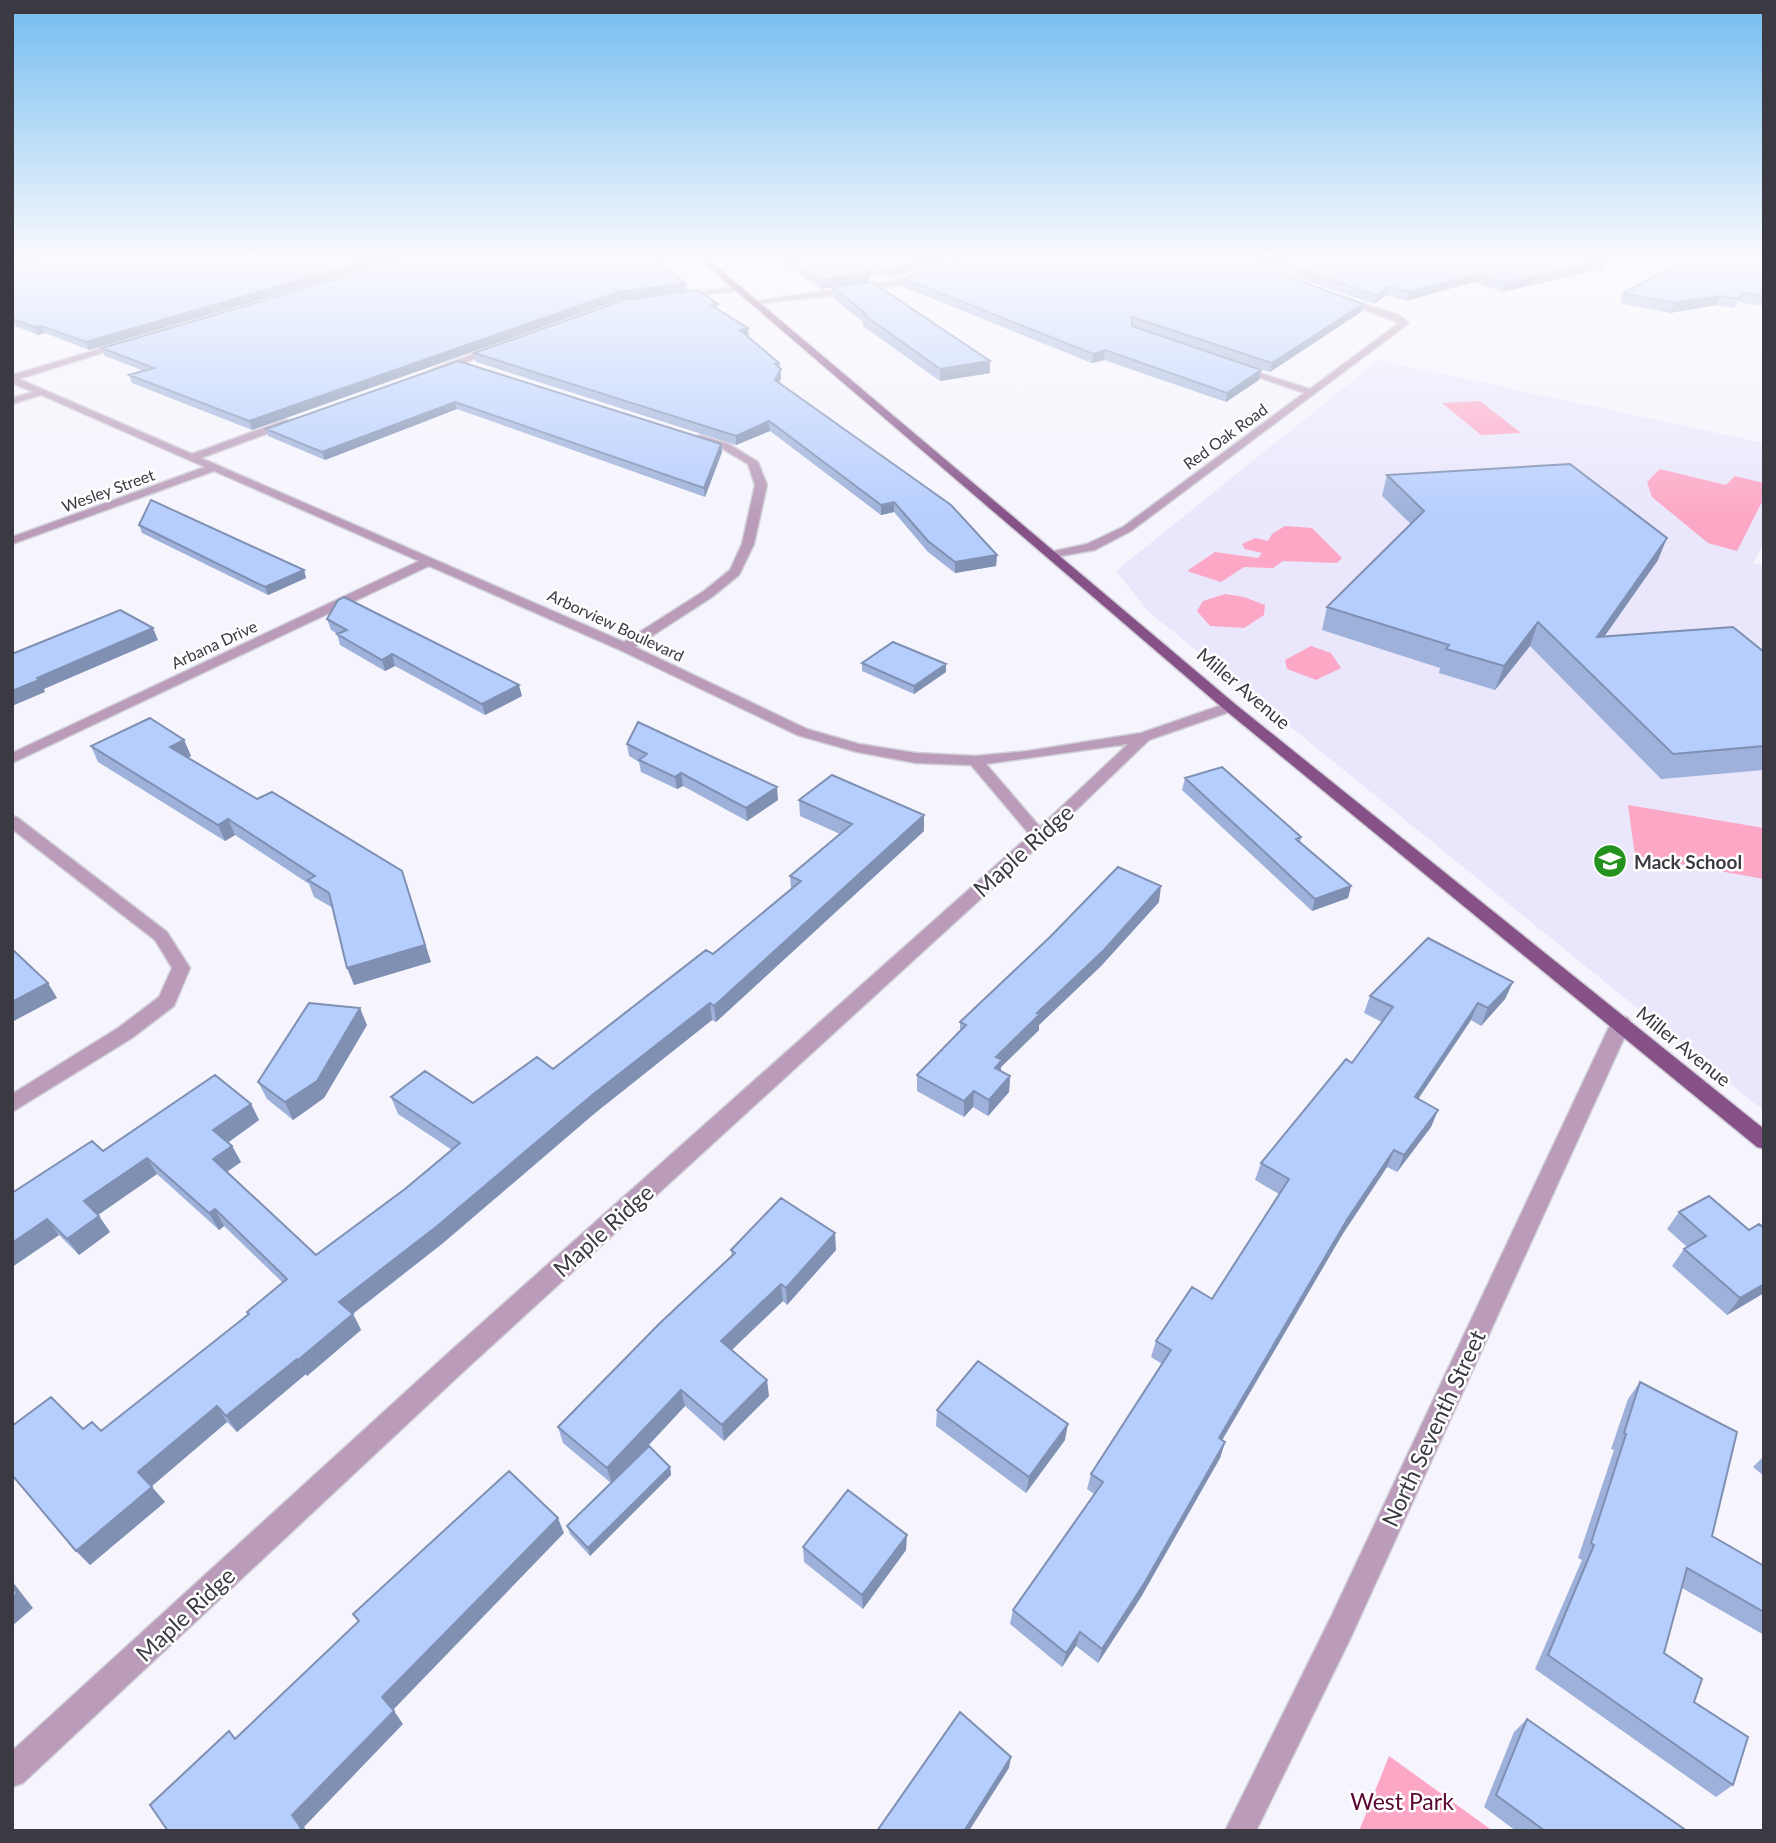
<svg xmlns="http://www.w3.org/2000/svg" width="1776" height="1843" font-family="Lato,sans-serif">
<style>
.built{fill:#eae6fc}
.green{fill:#fca7c6}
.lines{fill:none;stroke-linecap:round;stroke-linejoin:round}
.minor-casing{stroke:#d1cfd7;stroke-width:3}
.major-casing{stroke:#d1cfd7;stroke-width:3}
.minor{fill:#ba9cba;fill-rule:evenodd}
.major{fill:#855187;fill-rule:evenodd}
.wall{fill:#9db1da}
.shaded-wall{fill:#7f90b2}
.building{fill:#b6cefe;stroke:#7f90b2;stroke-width:2}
.labels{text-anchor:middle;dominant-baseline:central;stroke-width:5;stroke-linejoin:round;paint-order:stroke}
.far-street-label{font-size:16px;fill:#3b3941;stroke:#fff}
.street-label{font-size:19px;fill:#3b3941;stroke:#fff}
.poi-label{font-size:19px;font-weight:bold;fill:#3b3941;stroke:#fff;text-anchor:start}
.near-street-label{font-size:23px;fill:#3b3941;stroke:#fff}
.near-park-label{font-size:23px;fill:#5a0632;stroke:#fff}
</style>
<rect width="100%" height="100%" fill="#f6f4fd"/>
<!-- built -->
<path class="built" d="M1378,360l386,83v101l-11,19 11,3v545l-615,-499 -33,-41z"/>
<!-- green -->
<path class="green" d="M1480,401l41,32 -40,2 -39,-32z
M1660,469l66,16 9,-9 29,7v15l-27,53 -29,-8 -56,-46 -5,-15z
M1285,526l27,2 30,30 -5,5 -54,-2 -10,7 -29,-1 -23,15 -34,-11 28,-19 43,6 4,-5 -17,-4 -3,-5 13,-6 13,3 4,-7z
M1225,594l19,3 21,8 -1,10 -20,13 -34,-2 -13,-15 6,-10z
M1311,646l20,7 10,15 -25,12 -29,-11 -2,-9z
M1628,805l136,23v51l-129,-23z
M1389,1756l104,75h-134z"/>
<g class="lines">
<!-- minor casing -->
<g class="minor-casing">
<path id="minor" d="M961,260h11c-46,30 -160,37 -217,44l-4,-2 139,-21z
M1261,260h8l-6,6 15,6v4l-23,-8z
M738,286l3,4 -63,8 -4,-2z
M1338,296l61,19 10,8 -278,208 -36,19 -45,8v-6l37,-8 36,-17 181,-134 -69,-24v-4l75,24 89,-66 -61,-23z
M123,342l7,2 -111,35 173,75 93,-34h8v4l-92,34 423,184 80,-51 26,-21 12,-26 13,-59 -7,-21 -27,-16 -26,-10 5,-3 29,9 29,18 9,23 -13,59 -15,31 -27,22 -77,50 172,82 52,15 57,9 59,3 53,-5 113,-18 84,-29 5,-1 7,4 -2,3 -86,30 -104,100 -581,531 -441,412 -11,4v-36l434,-396 584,-520 -59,-70 -55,-2 -59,-11 -60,-17 -177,-85 -191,-84 -417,197v-10l407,-192 -205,-90 -202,73v-7l193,-70 -164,-72 -29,9v-6l21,-6 -21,-9v-8zM1128,744l-88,83 -54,-63z
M497,345l3,1v4l-59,21 -8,-2z
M12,816l6,2 149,114 23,36 -16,38 -42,32 -120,74v-18l106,-66 41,-31 13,-29 -17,-28 -143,-111z
M1621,1016l7,2 3,5 -280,614 -95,194h-31l106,-214 280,-594 3,-5z"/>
</g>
<!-- major casing -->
<g class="major-casing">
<path id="major" d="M700,260h9l526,444 529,425v20l-7,-2 -532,-437z"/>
</g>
<!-- minor -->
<use href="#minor" class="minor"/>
<!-- major -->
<use href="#major" class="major"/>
</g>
<!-- wall -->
<path class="wall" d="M395,260l-306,90 -44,-17 -7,2 -26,-10v-57z
M401,260l262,6 -1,1 25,23 -68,10 -367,130 -120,-47 -3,-8 15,-4 -39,-15 -3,-8z
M778,260h174l-63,18 -17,-4 -4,8 -47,7z
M1269,260h342l-10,9 -99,23 -28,-10 -68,19 -19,-6 -13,9 -85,-29 -21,-10z
M1764,260v46l-26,-4 -4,6 -18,-3 -46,8 -50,-10 3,-10z
M1256,263l27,12 80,29 -2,8 -91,60 -77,-25 66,33 -33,22 -122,-42 -12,3 -189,-76v-9l50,-14z
M832,287l158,86 -50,8 -77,-55v-4l-30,-24z
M718,304v6l30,27 33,32v9l-2,5 218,172 -1,11 -41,7 -27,-21 -34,-40 -13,3 -111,-84 -34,14 -260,-83 -2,-9z
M458,361l263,83 1,8 -17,45 -248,-88 -132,51 -57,-24 -2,-7z
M1387,475l271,85 -54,77 160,15v118l-103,9 -131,-133 -35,44 -56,-17 1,-5 -118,-38 5,-23 84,-83 -29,-28z
M139,525l165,45 2,8 -38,17 -126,-62z
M327,619l195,77 -37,19 -90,-49 -10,5 -45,-26 -3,-11h1l-7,-4z
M862,663l84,9 -32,22 -52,-23z
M184,740l7,16 -3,2 243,204 -77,23 -21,-77 -19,-11 -5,-13 -74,-49 -10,6 -127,-79 -7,-16z
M627,744l151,56 -31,21 -64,-35 -6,3 -36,-17 -2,-10 -10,-6z
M1185,778l116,59 -1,6 51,43 -3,12 -36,13 -130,-121z
M799,800l125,31 -208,191 -4,-2 -117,93 -152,130 -90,71 8,16 -54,46 -1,-2 -69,58 -10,-10 -76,64 14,16 -75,63 -7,-136 18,2 147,-116 -1,-3 36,-29 -59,-57 -5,4 -62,-56 -59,41 12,17 -31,23 -20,-20 -47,32 91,-116 148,-47 8,16 -31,22 4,4 9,16 -14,10 89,83 89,-66 47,-39 -54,-36 -7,-17 82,6 80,-34 160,-115 78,-65 -1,-13 50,-42 -40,-18z
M1159,902l-58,64 -62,59v5l-38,37v4l9,5 -1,16 -21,24 -15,-9 -9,10 -47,-26v-16l43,-44v-9z
M1513,982l-8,17 -24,27 -10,-6 -53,79 20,11 -7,17 -34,45 -10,-5 -45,68 -120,205 3,2 -5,16 -79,139 -43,66 -22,-17 -14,21 -52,-43 3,-14 81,-116 -7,-5 4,-15 71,-110 -11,-7 5,-16 56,-42 67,-105 -24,-14 6,-17 91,-100 30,-41 -18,-9 6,-17z
M367,1025l-43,73 -31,22 -26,-21 -9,-17z
M1679,1212l70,18 15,-2v65l-37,22 -55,-49 12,-17 3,-2 -20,-18z
M731,1250h105l-49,55 -4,-4 -51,49 37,46 -45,45 -39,-35 -50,54 35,7 1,8 -81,81 -20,-22 -3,-8 44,-43 -48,-40 -5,-16 174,-170z
M1640,1382l72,154 52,30v69l-82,-47 -18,65 30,49 39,83 -17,12 -181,-128 47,-109 -4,-2 36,-108 -3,-1 17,-50z
M937,1410l128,30 -39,53 -90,-67z
M1764,1456v20l-11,-9z
M803,1547l103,3 -43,59 -59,-47z
M1527,1719l160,112h-171l-32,-24 30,-75z"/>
<!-- shaded-wall -->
<path class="shaded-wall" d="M12,260h31l-31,7z
M370,260h25l-306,90 -3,-8z
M663,260v6l-9,2 -1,-7z
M925,260h27l-63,18v-8z
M1605,260h6l-10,9 -99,23 2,-9z
M872,266v8l-4,8 -47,7v-9z
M1477,274l-3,8 -68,19 3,-9z
M686,283l1,7 -68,10 -367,130 -3,-9 369,-129z
M1389,286l-2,9 -13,9 2,-9z
M1720,296l-4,9 -46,8 4,-10z
M1363,304l-2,8 -91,60 2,-9z
M41,326l4,7 -7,2 -3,-8z
M748,328l1,9 -9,-7z
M1105,350l-1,10 -12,3 1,-9z
M990,361v12l-50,8v-12z
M779,363l2,15 -6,11v-25z
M1261,370l-2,10 -33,22 1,-9z
M455,402l2,7 -132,51 -3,-8z
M769,421l1,10 -34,14v-9z
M721,444l1,8 -17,45 -1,-9z
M894,502v10l-13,3v-10z
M1667,538l-9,22 -71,101 10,-24z
M997,555l-1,11 -41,7v-11z
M304,570l2,8 -38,17 -3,-8z
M1538,622l-8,24 -35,44 9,-24z
M153,628l5,12 -114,49 1,3 -33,14v-15l25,-13z
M392,654l3,12 -10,5 -3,-11z
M946,664v8l-32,22v-8z
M519,685l3,11 -37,19 -3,-11z
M184,740l7,16 -14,7 -7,-16z
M681,773l2,13 -6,3 -2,-12z
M777,787l1,13 -31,21 -1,-13z
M924,815v16l-208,191 -2,-16z
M228,819l7,16 -10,6 -7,-16z
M402,871l29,91 -77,23 -7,-17z
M1161,886l-2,16 -58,64 -62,59v5l-38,37 -1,9 -6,8 2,-27 41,-44z
M1351,886l-3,12 -36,13 3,-12z
M1513,982l-8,17 -24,27 7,-18z
M48,983l9,15 -45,24v-20z
M710,1003l2,17 -117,93 -152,130 -96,75 -8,-16 252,-206z
M1478,1003l-7,17 -63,94 7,-17z
M360,1008l7,17 -43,73 -31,22 -8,-18z
M1010,1076l-1,16 -21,24 1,-16z
M974,1091l-1,16 -9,10v-16z
M251,1104l8,16 -37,27 -9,-17z
M1438,1110l-7,17 -34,45 7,-17z
M232,1146l9,16 -19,13 -9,-16z
M1394,1150l-7,17 -45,68 -128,219 5,-16 129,-220z
M147,1158l10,16 -62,43 -11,-16z
M215,1209l9,17 -5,4 -10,-17z
M99,1216l11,16 -31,23 -12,-16z
M47,1219l12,16 -47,32v-24z
M835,1233l1,17 -49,55 -1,-17z
M781,1284l2,17 -59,56 -3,-16z
M1764,1284v9l-37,22 13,-17z
M353,1314l8,16 -54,46 -9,-16z
M297,1359l9,15 -69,58 -11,-16z
M767,1380l2,16 -45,45 -2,-16z
M681,1390l4,16 -73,78 -5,-16z
M217,1406l10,16 -76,65 -13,-15z
M1068,1424l-3,16 -39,53 3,-16z
M1225,1442l-5,16 -79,139 -43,66 4,-14z
M670,1467l1,8 -81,81 -2,-8z
M152,1487l13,15 -75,63 -14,-14z
M558,1518l6,15 -172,178 -10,-14z
M907,1535l-1,15 -43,59 -1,-14z
M12,1581l21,27 -21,18z
M1080,1632l-4,14 -14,21 4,-14z
M394,1711l9,13 -99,103 3,4h-9l-6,-16z
M1011,1757l-2,11 -40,63h-5z"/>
<!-- building -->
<path class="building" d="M47,260h323l-284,82 -45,-16 -6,1 -23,-8v-51z
M401,260h259l-7,1 33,22 -68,9 -369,129 -120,-46 25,-7 -52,-20z
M790,260h135l-36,10 -17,-4 -4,7 -47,7z
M962,260h293v2l28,13 80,29 -91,59 -140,-46v9l129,44 -34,23 -122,-43 -12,4 -190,-76 50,-14z
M1276,260h329l-101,23 -27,-9 -68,18 -20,-6 -13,9 -85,-29z
M1686,260h78v36l-22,-3 -4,6 -18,-3 -46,7 -51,-10z
M872,282l118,79 -50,8 -77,-55h3l-34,-27z
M697,290l21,14 -7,1 37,23 -8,2 39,33 -4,1 6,5 -6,11 176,125 46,50 -42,7 -27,-21 -34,-39 -13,3 -112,-84 -33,15 -262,-83 150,-53z
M458,361l263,83 -17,44 -249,-86 -133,50 -56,-23z
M1570,464l97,74 -70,99 136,-10 31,25v94l-91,8 -135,-132 -34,44 -58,-17 3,-4 -122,-38 97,-96 -37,-36z
M151,500l153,70 -39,17 -126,-62z
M344,597l175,88 -37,19 -90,-50 -10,6 -45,-26 10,-4 -20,-11 11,-19z
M120,610l33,18 -116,50 2,2 -27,11v-37z
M893,642l53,22 -32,22 -52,-23z
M150,718l34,22 -14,7 87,52 15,-7 130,79 23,74 -78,23 -18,-75 -21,-13 7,-4 -87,-57 -10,6 -127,-79z
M638,722l139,65 -31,21 -65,-35 -6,4 -36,-17 8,-6 -20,-10z
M1222,767l79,70 -5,2 55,47 -36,13 -130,-121z
M832,775l92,40 -210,191 -4,-3 -119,93 -155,131 -97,75 14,12 -55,46 -1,-1 -71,57 -9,-10 -79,66 14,15 -76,64 -64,-76v-49l39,-29 32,32 9,-7 9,9 148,-117 -2,-2 40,-33 -72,-70 -6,4 -62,-55 -63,43 15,15 -32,23 -20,-20 -35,24v-50l80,-52 11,10 112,-76 36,29 -38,26 19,16 -19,13 103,96 89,-66 55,-46 -69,-46 34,-26 48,32 64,-46 16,12 153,-119 7,4 88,-73 -11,-5 62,-52 -53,-24z
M1118,867l43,19 -57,64 -67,63 3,1 -44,43 6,3 -7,8 15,8 -21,24 -15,-9 -10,10 -47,-26 49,-50 -6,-3 91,-86z
M1428,938l85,44 -25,26 -10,-5 -63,94 23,13 -34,45 -10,-5 -46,68 -129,220 6,4 -80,140 -43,67 -22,-17 -14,21 -53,-43 90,-128 -12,-8 80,-124 -15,-9 36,-54 20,12 77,-120 -28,-16 85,-104 6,4 41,-56 -23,-11z
M12,949l36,34 -36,19z
M309,1003l51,5 -43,73 -32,21 -27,-20z
M1709,1196l40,34 10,-6 5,4v56l-24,14 -56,-49 22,-13 -27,-24z
M781,1198l54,35 -49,55 -5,-4 -60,57 46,39 -45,45 -41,-35 -74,78 -49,-41 102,-104 75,-70 -4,-3z
M978,1361l90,63 -39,53 -92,-67z
M1640,1382l97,50 -25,104 52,30v46l-77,-44 -23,85 38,26 -8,23 54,35 -15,48 -185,-130 46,-110 -3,-2 35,-109 -2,-1z
M649,1446l21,21 -82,81 -21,-22z
M509,1471l49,47 -176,179 12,14 -102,104 9,13 -3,3h-130l-18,-26 79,-74 6,8 124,-118 -6,-7z
M848,1490l59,45 -45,60 -59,-48z
M12,1587l5,6 -5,5z
M960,1712l51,45 -47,74h-87z
M1527,1719l160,112h-142l-49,-36z"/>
<!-- sky -->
<linearGradient id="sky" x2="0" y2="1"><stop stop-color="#72bcf0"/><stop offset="0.5" stop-color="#fbfafe"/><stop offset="1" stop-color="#fbfafe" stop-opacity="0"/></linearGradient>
<rect width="1776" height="518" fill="url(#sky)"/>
<!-- icons -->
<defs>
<g id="school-disc" transform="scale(1.75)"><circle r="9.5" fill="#24931d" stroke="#fff"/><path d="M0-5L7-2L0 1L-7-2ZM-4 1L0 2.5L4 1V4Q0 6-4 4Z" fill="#fff"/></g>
</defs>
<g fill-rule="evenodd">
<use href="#school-disc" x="1610" y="861"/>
</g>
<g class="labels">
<!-- far-street labels -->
<g class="far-street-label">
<text transform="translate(1225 436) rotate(-36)">Red Oak Road</text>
<text transform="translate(108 490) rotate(-20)">Wesley Street</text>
<text transform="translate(616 625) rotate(25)">Arborview Boulevard</text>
<text transform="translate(214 644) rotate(-25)">Arbana Drive</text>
</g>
<!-- street labels -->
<g class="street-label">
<text transform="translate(1244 688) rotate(40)">Miller Avenue</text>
<text transform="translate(1684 1046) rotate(39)">Miller Avenue</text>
</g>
<!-- poi labels -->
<g class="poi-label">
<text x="1634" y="861">Mack School</text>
</g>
<!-- near-street labels -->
<g class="near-street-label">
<text transform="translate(1023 850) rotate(-42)">Maple Ridge</text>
<text transform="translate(603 1230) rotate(-42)">Maple Ridge</text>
<text transform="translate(1433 1428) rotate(-65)">North Seventh Street</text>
<text transform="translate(185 1614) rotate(-43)">Maple Ridge</text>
</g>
<!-- near-park labels -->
<g class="near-park-label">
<text x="1402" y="1801">West Park</text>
</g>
</g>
<!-- border -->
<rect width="1776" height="1843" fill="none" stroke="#3b3941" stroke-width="28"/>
</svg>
